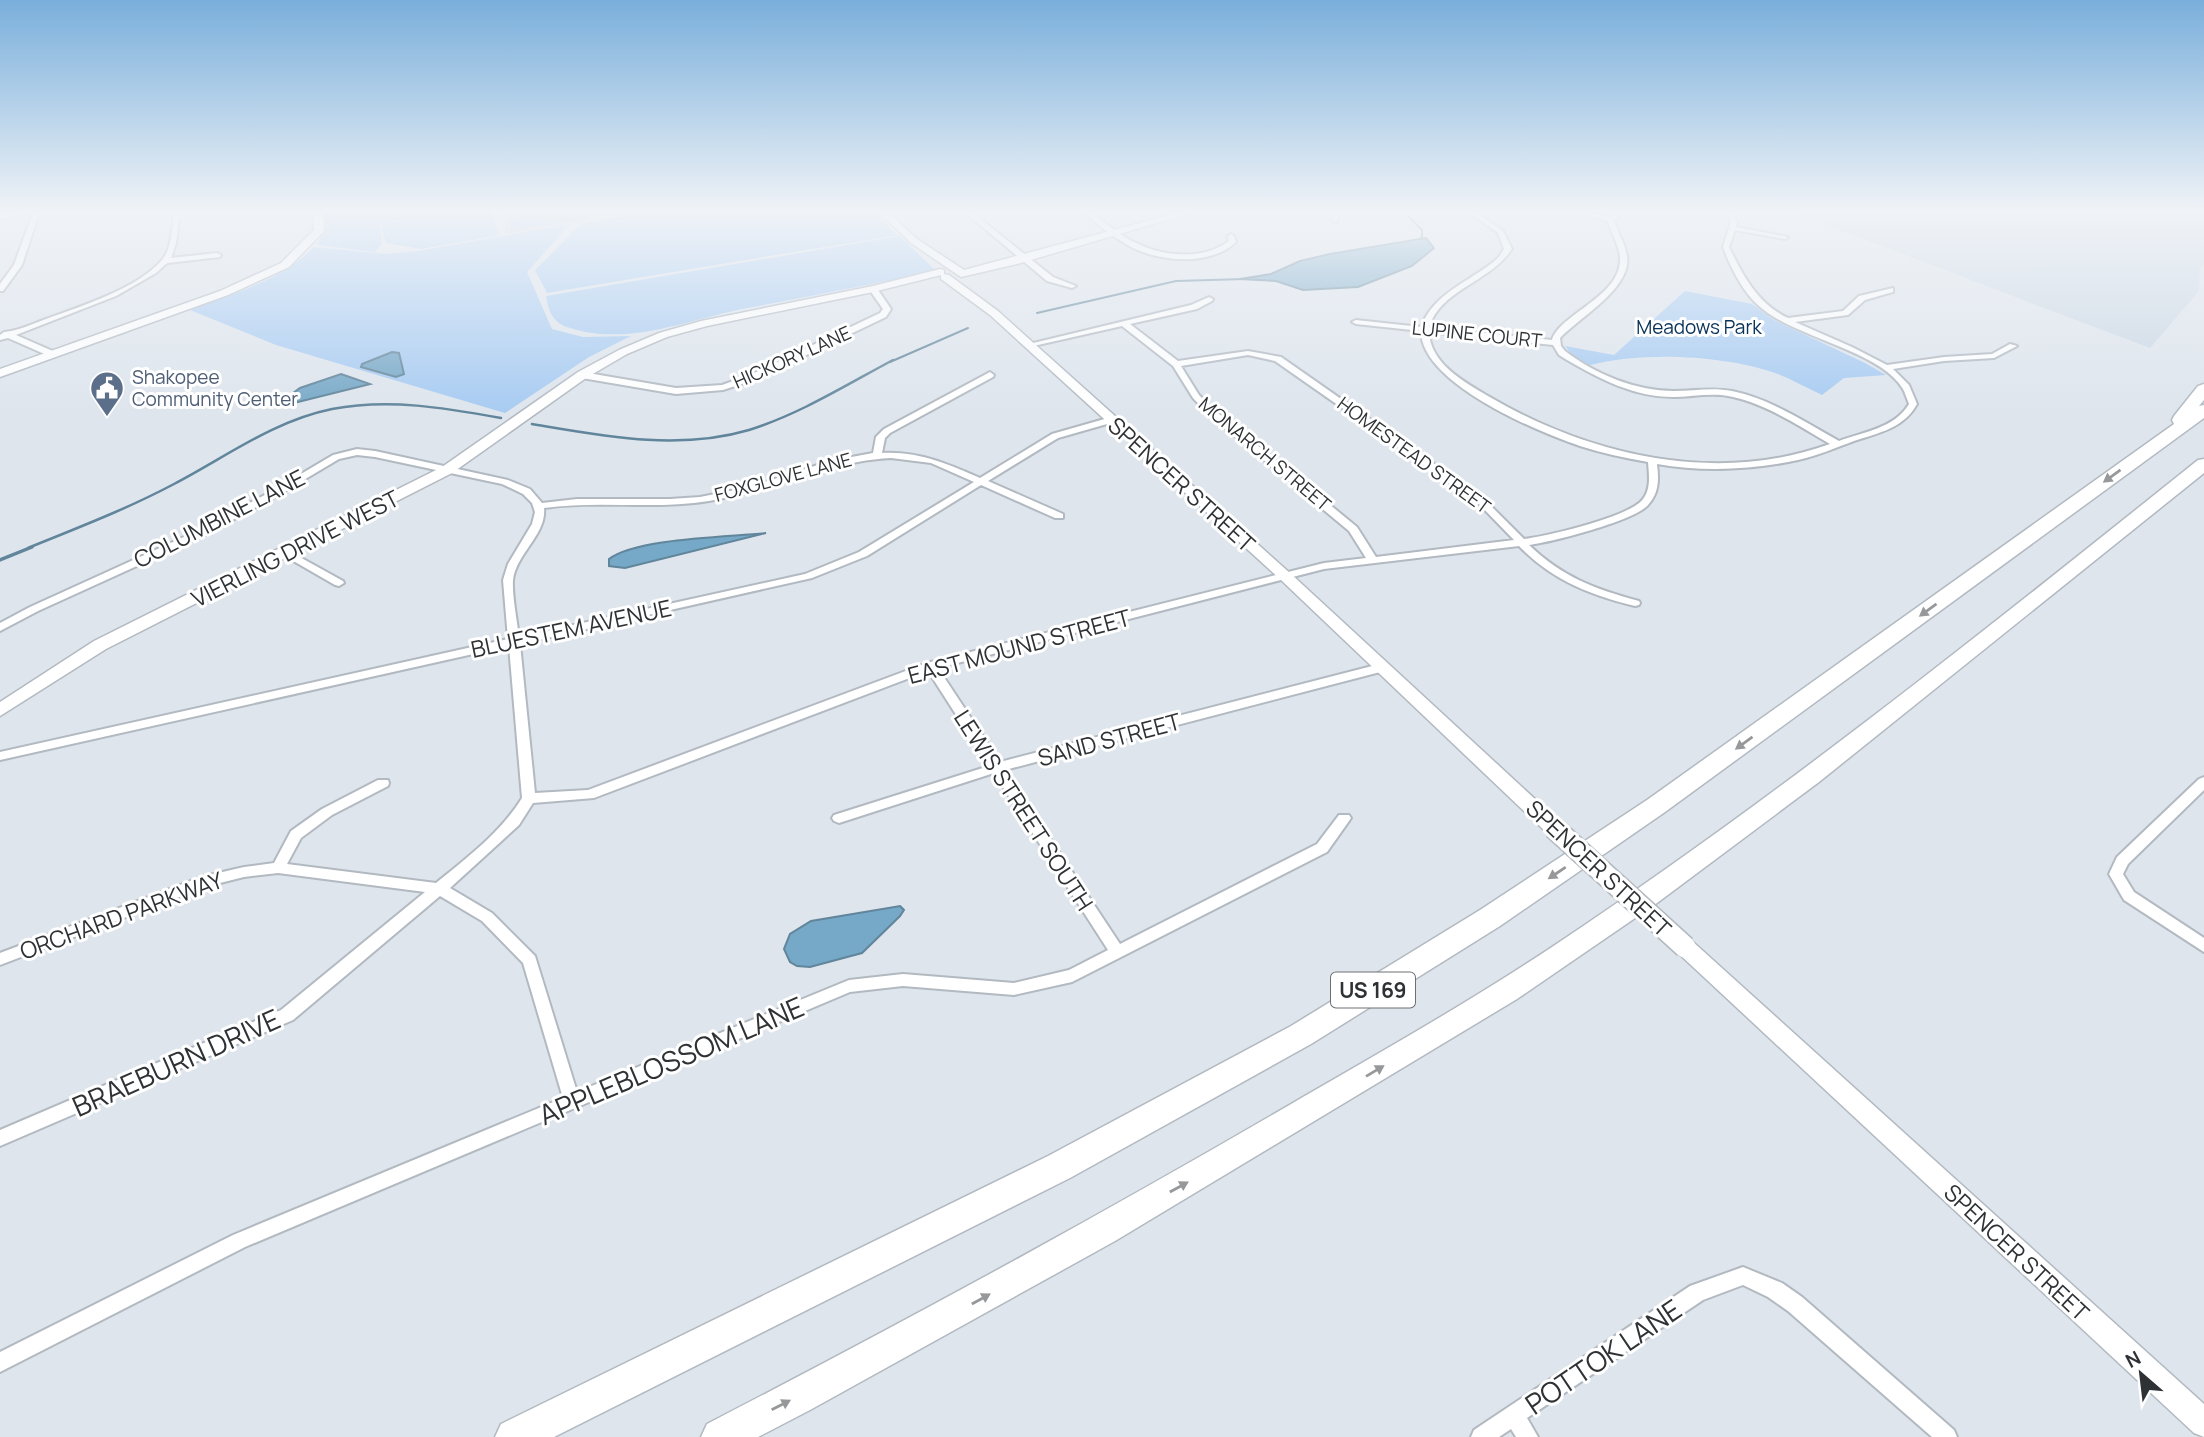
<svg xmlns="http://www.w3.org/2000/svg" width="2204" height="1437" font-family="Manrope,sans-serif">
<style>
.built{fill:#cbd8e5}
.green{fill:#a7cbf2}
.water{fill:#76a8c7;stroke:#61859b;stroke-width:2}
.lines{fill:none;stroke-linecap:round;stroke-linejoin:round}
.stream-far2{stroke:#61859b;stroke-width:2}
.stream-far1{stroke:#61859b;stroke-width:2.5}
.stream{stroke:#61859b;stroke-width:3.5}
.street-casing{stroke:#b2b9c1;stroke-width:4}
.secondary-casing{stroke:#b2b9c1;stroke-width:3}
.highway-casing{stroke:#b2b9c1;stroke-width:3}
.street{fill:#fff;fill-rule:evenodd}
.secondary{fill:#fff;fill-rule:evenodd}
.highway{fill:#fff;fill-rule:evenodd}
.secondary-bridge-casing{stroke:#b2b9c1;stroke-width:24;stroke-linecap:butt}
.secondary-bridge{stroke:#fff;stroke-width:21}
.oneway{fill:#97989a}
.labels{text-anchor:middle;dominant-baseline:central;stroke-width:6;stroke-linejoin:round;paint-order:stroke}
.far-park-label{font-size:19px;fill:#083257;stroke:#fff}
.far-street-label{font-size:19px;fill:#2f3235;stroke:#fff}
.far-service-label{font-size:19px;fill:#4e5e75;stroke:#fff;text-anchor:start}
.shield{fill:#fff;stroke:#6d7072;stroke-width:2}
.shield-label{font-size:21px;font-weight:bold;fill:#2f3235}
.street-label{font-size:23px;fill:#2f3235;stroke:#fff}
.near-street-label{font-size:28px;fill:#2f3235;stroke:#fff}
</style>
<rect width="100%" height="100%" fill="#dee5ed"/>
<!-- built -->
<path class="built" d="M505,213h131l-131,21z
M1795,213h409v51l-4,5 -1,22 -49,57z"/>
<!-- green -->
<path class="green" d="M324,213h82l-25,6 41,-6h69l9,22 -79,14 -35,-6 -7,-25 3,25 -7,9 -58,-7 9,-18z
M518,213h68l3,5 -77,12 -2,-8 9,-4z
M643,213h231l23,22 -350,58 -12,-23 47,-47z
M570,224l-43,48 25,57 31,8 48,-1 -42,21 -84,56 -229,-68 -86,-35c42,-16 92,-30 124,-63l71,7 33,-3z
M900,236l36,35c-64,13 -129,26 -194,38 -57,12 -119,39 -178,17 -13,-6 -16,-18 -18,-30z
M1685,291l67,13 22,16 91,43 21,12 -42,3 -22,17c-15,-7 -29,-15 -44,-21 -52,-19 -135,-23 -188,-9l-18,-10 -7,-9 49,9z"/>
<!-- water -->
<path class="water" d="M1426,238l8,10 -22,18 -54,21 -55,3 -27,-9 -36,-2 31,-5 29,-13 30,-7z
M392,352l7,1 5,21 -8,3 -35,-10 1,-3z
M341,374l29,10 -84,21 -8,-1 22,-16z
M766,533l-141,35 -16,-2v-7c27,-21 120,-22 157,-26z
M900,906l4,4 -4,6 -38,37 -52,14 -13,-1 -7,-4 -6,-13 6,-15 21,-13z"/>
<g class="lines">
<!-- stream-far2 -->
<path class="stream-far2" d="M1409,217l13,13v8l-3,1
M1037,313l139,-32 69,-2
M890,362l78,-34"/>
<!-- stream-far1 -->
<path class="stream-far1" d="M532,424c71,12 146,27 217,6 51,-16 97,-45 144,-70
M28,548c49,-20 99,-39 146,-64 52,-27 99,-63 158,-75 57,-11 113,-1 169,9"/>
<!-- stream -->
<path class="stream" d="M0,560l32,-13"/>
<!-- street casing -->
<g class="street-casing">
<path id="street" d="M33,213h6l-17,52 -19,26h-3v-7l14,-19z
M174,213h6l-4,30 -5,15 46,-5 4,2 -1,2 -53,6 -11,10 -40,23 -100,39 39,17v4h-6l-41,-18 -8,2v-5l4,-3c14,-1 28,-8 42,-13 35,-13 91,-30 116,-59 10,-12 10,-32 12,-47z
M966,213h7l80,64 23,9 -4,2 -25,-7z
M1085,213h7c15,11 29,24 46,31 28,13 66,16 91,-3l-1,-5 3,-2 3,2 2,6c-26,24 -73,20 -103,6 -17,-9 -34,-22 -48,-35z
M1333,213h6l-2,9 -5,-1z
M1470,213h7l26,18 9,18c-23,34 -71,40 -83,78l123,13c7,-26 71,-44 68,-83 -1,-13 -9,-24 -12,-36l-19,-5 3,-2 18,3 5,-4h7l-8,7c3,12 11,23 13,36 5,32 -47,61 -67,82l1,8 4,5c30,23 71,40 109,40 19,0 39,-4 58,0 39,8 73,31 107,50 24,-9 56,-13 70,-37 -2,-5 -4,-11 -6,-15 -23,-39 -109,-51 -144,-83 -17,-15 -28,-38 -36,-59l8,-25 -4,-9h6l4,9 -1,5 52,10 -3,2 -50,-9 -6,17c14,29 29,57 59,71l55,-7 16,-15 34,-8v4l-28,8 -17,15 -53,7 57,25 35,18 57,-8 48,-3 18,-10 7,2 -23,12 -50,3 -51,8 16,16 8,19c-13,24 -38,29 -63,37 -19,7 -37,15 -56,19 -45,10 -96,12 -141,4 2,16 2,29 -9,41 -14,16 -96,37 -119,40 33,32 66,44 110,56l1,2 -1,2 -4,1c-45,-11 -83,-26 -116,-60l-195,23 -386,99 62,94 380,-98 6,4 -2,3 -379,99 115,174 197,-100 22,-29h10l2,3 -2,3 -22,31 -255,130 -58,13 -111,-9 -53,6 -605,255 -245,125v-20l233,-117 330,-137 -40,-135 -41,-42 -42,-25 -147,124 -293,126v-16l281,-120 144,-118 -147,-19 -34,4 -36,9 -208,79v-12l201,-76 43,-10 30,-4 17,-32 31,-22 56,-29h10l1,3 -1,3 -56,29 -31,23 -14,26 149,19c32,-26 65,-51 86,-85l-13,-152 -509,114v-8l508,-113 -5,-59 5,-16 24,-40 3,-12 -3,-9 -9,-9 -21,-10 -127,-27 -18,-2 -18,4 -59,35 -75,41 -167,76 -38,20v-8l30,-16 167,-76 77,-41 59,-35 24,-6 18,2 133,29 22,9 12,14 35,-4h93l30,-2 50,-10 80,-26 43,-8 3,-16 8,-8 106,-57 4,3 -1,2 -103,56 -5,5 -3,15c36,-2 66,11 98,25l72,-44 56,-16h6v4l-56,16 -70,43 75,33v4h-8l-74,-33 -114,71 -55,22 -292,66 15,149 53,-3 339,-127 397,-100 42,-5 -17,-27 -143,-119 -13,-14 -20,-32 -51,-40 -93,21 -4,-2 166,-40 18,-8 4,2 -1,2 -15,8 -67,15 48,37 70,-10 33,6 203,142 40,40c23,-3 106,-22 119,-40 8,-10 6,-24 5,-37 -23,-4 -46,-9 -68,-16 -42,-14 -159,-63 -159,-115l-65,-7 -4,-2 4,-2 65,7c13,-35 51,-46 77,-69l6,-9 -6,-16zM1429,332l124,13 6,10 8,5c33,19 67,37 106,37 20,0 40,-5 60,0 35,8 66,29 97,47 -113,41 -240,12 -342,-48 -24,-14 -58,-33 -59,-64zM1248,355l27,6 203,142 36,37 -138,17 -19,-30 -145,-119 -13,-13 -18,-29zM891,458l40,5 43,19 -115,70 -54,22 -286,63c-2,-17 -7,-41 -6,-57 3,-26 34,-46 31,-72 55,-8 110,2 165,-7 62,-10 119,-40 182,-43zM928,671l61,95 -155,49 -2,3 2,3 5,2 155,-50 114,177 -39,20 -55,13 -111,-9 -54,6 -272,112 -42,-136 -43,-43 -42,-25 69,-63 14,-22 61,-5z
M870,287h6l15,22 -5,8 -130,62 -33,11 -47,4 -94,-16 -4,-3 4,-3 94,16 46,-3 28,-10 130,-62 3,-4 -14,-20z
M287,550l56,31 1,2 -5,3 -4,-1 -52,-30v-4z
M2204,777v13l-76,74 -5,10 11,18 70,46v14l-80,-52 -15,-26 8,-17 82,-78z
M1743,1267l39,16 20,14 152,133 3,7h-25l-144,-126 -20,-14 -25,-12 -40,15 -176,118 11,19h-22l-5,-8 -12,8h-28l3,-7 216,-144z"/>
</g>
<!-- secondary casing -->
<g class="secondary-casing">
<path id="secondary" d="M0,213h29l-29,6z
M314,213h9l1,18 -35,36 -61,28 -228,82v-8l220,-78 61,-28 33,-33z
M880,213h9l28,26 47,31 213,-57h14l-174,51 -56,13 -50,-34z
M940,269l4,1v4l5,1 49,36 293,263 270,249 3,5 -3,5h-14l-266,-253 -291,-265 -49,-36v-4l-68,17 -166,34 -40,11 -40,17 -41,24 -134,95 -346,176 -106,67v-14l94,-61 348,-174 136,-95 41,-22 40,-17 42,-12 172,-35z
M1685,938l7,3 512,463v33l-10,-4 -516,-480 -4,-6 4,-6z"/>
</g>
<!-- highway casing -->
<g class="highway-casing">
<path id="highway" d="M2204,384v16l-5,6 5,-1v13l-539,394 -165,114 -189,118 -241,134 -516,259h-59l6,-13 547,-268 243,-130 189,-116 167,-110 527,-376 -2,-4 2,-4 24,-30z
M2204,459v14l-385,309 -162,121 -140,96 -402,242 -305,169 -52,27h-57l6,-13c201,-104 400,-212 596,-327 85,-49 171,-98 252,-152 224,-149 433,-317 643,-485z"/>
</g>
<!-- street -->
<use href="#street" class="street"/>
<!-- secondary -->
<use href="#secondary" class="secondary"/>
<!-- highway -->
<use href="#highway" class="highway"/>
<!-- secondary-bridge casing -->
<g class="secondary-bridge-casing">
<path id="secondary-bridge" d="M1554,828l131,119"/>
</g>
<!-- secondary-bridge -->
<use href="#secondary-bridge" class="secondary-bridge"/>
</g>
<!-- one-way arrows -->
<defs><path id="oneway-solid" d="M-6-.8H1V-3.2L6.5 0L1 3.2V.8H-6Z" transform="scale(1.75)"/></defs>
<g class="oneway">
<use href="#oneway-solid" transform="translate(2112 476) rotate(144)"/>
<use href="#oneway-solid" transform="translate(1928 610) rotate(144)"/>
<use href="#oneway-solid" transform="translate(1744 743) rotate(144)"/>
<use href="#oneway-solid" transform="translate(1557 873) rotate(146)"/>
<use href="#oneway-solid" transform="translate(1375 1071) rotate(-31)"/>
<use href="#oneway-solid" transform="translate(1179 1187) rotate(-29)"/>
<use href="#oneway-solid" transform="translate(981 1299) rotate(-29)"/>
<use href="#oneway-solid" transform="translate(781 1405) rotate(-27)"/>
</g>
<!-- sky -->
<linearGradient id="sky" x2="0" y2="1"><stop stop-color="#7aafdb"/><stop offset="0.51" stop-color="#f0f3f7"/><stop offset="1" stop-color="#f0f3f7" stop-opacity="0"/></linearGradient>
<rect width="2204" height="414" fill="url(#sky)"/>
<!-- icons -->
<defs>
<g id="civic-pin" transform="scale(1.75)"><path d="M0 17L-7.5 6A9.5 9.5 0 1 1 7.5 6Z" fill="#5c6f8a" stroke="#fff"/><path d="M-.6-6.5H3V-4.5H.6V-3L4-1V1h2V6H-6V1h2V-1L-.6-3ZM-1.2 2.5V6h2.4V2.5Z" fill="#fff"/></g>
</defs>
<g fill-rule="evenodd">
<use href="#civic-pin" x="107" y="388"/>
</g>
<g class="labels">
<!-- far-park labels -->
<g class="far-park-label">
<text x="1699" y="327">Meadows Park</text>
</g>
<!-- far-street labels -->
<g class="far-street-label">
<text transform="translate(1477 334) rotate(6)">LUPINE COURT</text>
<text transform="translate(792 357) rotate(-24)">HICKORY LANE</text>
<text transform="translate(1265 454) rotate(40)">MONARCH STREET</text>
<text transform="translate(1414 455) rotate(36)">HOMESTEAD STREET</text>
<text transform="translate(783 477) rotate(-15)">FOXGLOVE LANE</text>
</g>
<!-- far-service labels -->
<g class="far-service-label">
<text x="132" y="377">Shakopee<tspan x="132" dy="22">Community Center</tspan></text>
</g>
<!-- shield labels -->
<rect class="shield" x="1331" y="972.5" width="84" height="35" rx="5"/>
<g class="shield-label">
<text x="1373" y="990">US 169</text>
</g>
<!-- street labels -->
<g class="street-label">
<text transform="translate(1182 484) rotate(42)">SPENCER STREET</text>
<text transform="translate(219 518) rotate(-27)">COLUMBINE LANE</text>
<text transform="translate(295 548) rotate(-27)">VIERLING DRIVE WEST</text>
<text transform="translate(571 628) rotate(-12)">BLUESTEM AVENUE</text>
<text transform="translate(1019 646) rotate(-15)">EAST MOUND STREET</text>
<text transform="translate(1109 739) rotate(-15)">SAND STREET</text>
<text transform="translate(1024 810) rotate(57)">LEWIS STREET SOUTH</text>
<text transform="translate(1599 868) rotate(43)">SPENCER STREET</text>
<text transform="translate(121 915) rotate(-20)">ORCHARD PARKWAY</text>
<text transform="translate(2017 1252) rotate(43)">SPENCER STREET</text>
</g>
<!-- near-street labels -->
<g class="near-street-label">
<text transform="translate(671 1060) rotate(-23)">APPLEBLOSSOM LANE</text>
<text transform="translate(176 1062) rotate(-24)">BRAEBURN DRIVE</text>
<text transform="translate(1603 1356) rotate(-34)">POTTOK LANE</text>
</g>
</g>
<!-- north arrow -->
<g transform="translate(2141 1374) rotate(332)" stroke="#ffffff" stroke-width="5" paint-order="stroke">
<path d="M0-5L12 26L0 18L-12 26Z" fill="#2f3235"/>
<text y="-10" font-size="19" font-weight="bold" text-anchor="middle" fill="#2f3235">N</text>
</g>
</svg>
